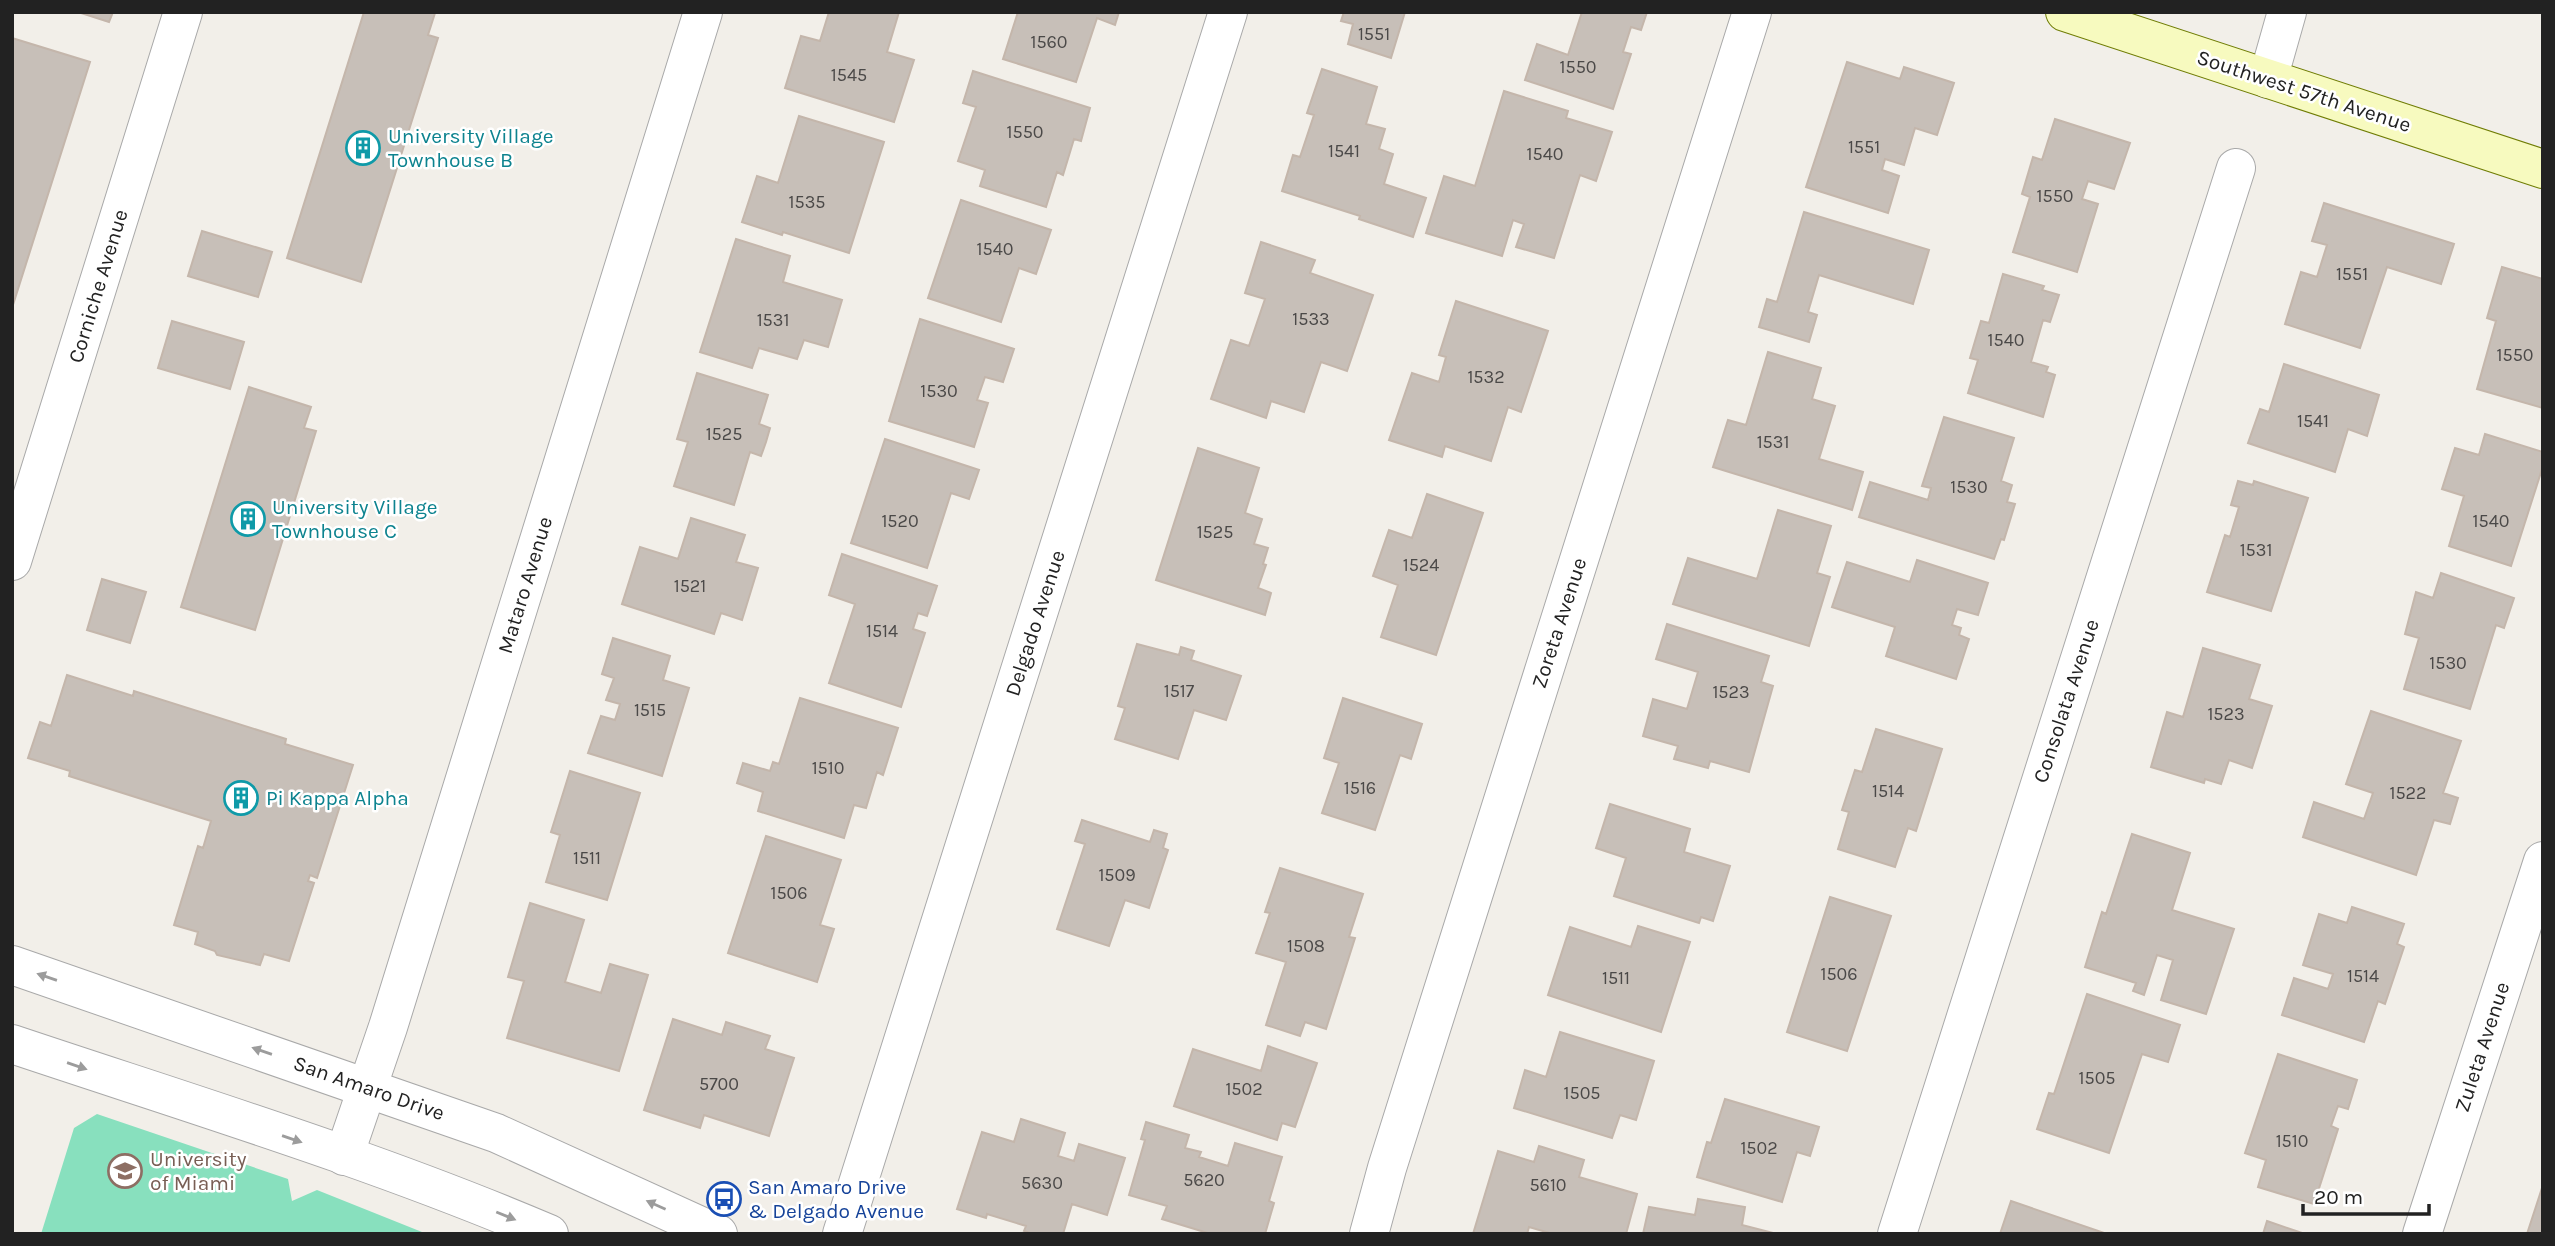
<svg xmlns="http://www.w3.org/2000/svg" width="2555" height="1246" font-family="Karla,sans-serif">
<style>
.pitch{fill:#88e0be}
.building{fill:#c7bfb8;stroke:#c4b6ab;stroke-width:2}
.lines{fill:none;stroke-linecap:round;stroke-linejoin:round}
.minor-casing{stroke:#a9a9a9;stroke-width:40}
.tertiary-casing{stroke:#a9a9a9;stroke-width:40}
.secondary-casing{stroke:#707d05;stroke-width:40}
.minor{stroke:#fff;stroke-width:38}
.tertiary{stroke:#fff;stroke-width:38}
.secondary{stroke:#f7fabf;stroke-width:38}
.oneway{fill:#9c9c9c}
.labels{text-anchor:middle;dominant-baseline:central;stroke-width:5;stroke-linejoin:round;paint-order:stroke}
.number-label{font-size:18px;fill:#4b4948}
.street-label{font-size:21px;fill:#222;stroke:#fff}
.culture-label{font-size:21px;fill:#0d838f;stroke:#fff;text-anchor:start}
.education-label{font-size:21px;fill:#785e54;stroke:#fff;text-anchor:start}
.transit-label{font-size:21px;fill:#164399;stroke:#fff;text-anchor:start}
</style>
<rect width="100%" height="100%" fill="#f2efe9"/>
<!-- pitch -->
<path class="pitch" d="M97,1114l191,65 4,22 25,-11 110,44h-386l33,-106z"/>
<!-- building -->
<path class="building" d="M78,12h35l-4,10z
M364,12l71,1 -7,22 10,3 -77,244 -74,-24z
M829,12h70l-12,40 27,8 -20,62 -109,-34 16,-52 19,5z
M1018,12h101l-4,13 -18,-7 -21,64 -73,-23z
M1344,12h61l-14,46 -43,-14 5,-20 -12,-3z
M1582,12h65l-6,18 -10,-3 -8,25 8,2 -18,55 -88,-29 12,-36 31,11z
M12,38l78,24 -78,246z
M1847,62l53,17 4,-12 50,16 -17,52 -22,-7 -11,37 -19,-6 -3,11 17,6 -11,37 -82,-26z
M1322,69l55,18 -11,37 19,5 -6,20 14,5 -9,30 42,14 -13,39 -54,-18 1,-3 -78,-25 11,-36 7,2 14,-42 -7,-2z
M973,71l117,37 -9,33 -7,-2 -11,36 -6,-3 -11,35 -66,-21 5,-16 -27,-9 18,-54 -13,-4z
M1504,91l64,20 -2,7 46,14 -16,49 -16,-6 -26,83 -38,-11 8,-23 -11,-4 -11,36 -76,-23 18,-57 31,10z
M799,116l85,26 -35,111 -66,-21 -1,3 -40,-13 15,-46 21,7z
M2055,119l75,24 -16,46 -26,-8 -6,18 16,5 -21,68 -64,-20 17,-55 -8,-3 11,-37 9,3z
M961,200l90,30 -15,44 -17,-6 -18,54 -73,-24z
M2324,203l130,41 -13,40 -54,-17 -27,81 -75,-24 16,-52 16,5 10,-32 -15,-4z
M1804,212l125,38 -16,54 -94,-29 -11,37 9,3 -8,27 -50,-15 8,-28 10,3z
M202,231l70,21 -14,45 -70,-21z
M736,239l54,17 -7,26 59,18 -14,47 -24,-7 -7,19 -38,-11 -7,20 -52,-16z
M1261,242l54,18 -5,13 63,22 -26,76 -26,-9 -17,50 -33,-11 -5,17 -55,-19 20,-59 18,6 16,-47 -20,-6z
M2502,267l41,12v129l-66,-19 19,-68 -9,-3z
M2003,274l41,12 -2,4 17,5 -9,27 -7,-2 -12,42 17,5 -2,5 9,3 -12,42 -75,-24 10,-33 -8,-2 11,-37 8,2z
M1456,301l92,30 -27,81 -13,-5 -17,54 -46,-15 -3,11 -53,-17 23,-67 27,9 7,-25 -7,-2z
M920,319l94,30 -11,33 -18,-5 -8,23 11,3 -14,44 -85,-26z
M172,321l72,21 -14,47 -72,-21z
M1768,352l53,16 -9,31 23,7 -16,53 44,13 -11,38 -139,-43 15,-47 18,5z
M2284,364l95,31 -12,41 -19,-7 -13,43 -87,-29 12,-34 9,3z
M697,373l71,22 -9,29 11,4 -4,14 -5,14 -11,-4 -16,53 -60,-19 14,-44 -11,-3z
M249,387l62,20 -7,21 12,3 -61,199 -74,-23z
M1944,417l70,21 -13,43 11,4 -5,17 8,2 -11,36 -3,-1 -7,20 -135,-42 11,-35 58,18 3,-12 -9,-2z
M2485,434l58,18v14l-32,100 -62,-20 15,-50 -22,-7 13,-41 24,7z
M885,439l94,31 -10,29 -18,-6 -24,75 -76,-25z
M1198,448l61,20 -14,45 17,6 -8,25 14,4 -5,16 3,1 -8,23 13,5 -6,22 -109,-35z
M2238,481l15,4 1,-4 54,17 -37,113 -64,-19 18,-57 5,2 9,-30 -8,-2z
M1427,494l56,19 -47,142 -55,-18 17,-52 -25,-9 16,-46 23,8z
M1778,510l53,16 -14,47 13,4 -21,69 -136,-42 15,-46 69,21z
M691,518l54,17 -9,27 22,6 -16,52 -21,-7 -7,21 -92,-30 18,-57 38,12z
M842,554l95,32 -10,30 -9,-3 -5,16 12,4 -24,74 -72,-24 26,-79 -26,-9z
M1917,560l71,23 -10,32 -21,-6 -5,16 9,3 -2,7 10,4 -13,40 -70,-23 9,-29 -63,-20 15,-45 63,20z
M2441,573l73,25 -10,30 -8,-3 -26,84 -66,-20 15,-51 -14,-4 11,-42 17,6z
M102,579l44,13 -16,51 -43,-13z
M1667,624l102,32 -8,26 12,4 -24,86 -39,-11 -2,7 -34,-9 4,-13 -35,-10 10,-37 34,10 11,-37 -42,-13z
M613,638l57,18 -7,24 26,8 -27,88 -74,-23 13,-37 14,4 5,-16 -14,-4 8,-22 -12,-4z
M1137,644l42,11 2,-8 13,4 -3,9 50,16 -15,44 -32,-10 -16,49 -63,-20 10,-31 -7,-2z
M2203,648l57,17 -11,34 23,7 -20,62 -23,-8 -8,24 -16,-5 -1,4 -53,-16 16,-55 16,5z
M67,675l66,21 1,-5 152,48 -1,5 68,21 -36,113 -7,-3 -2,6 6,2 -25,78 -25,-7 -4,11 -43,-10 -2,-4 -20,-7 3,-12 -24,-7 24,-79 5,2 8,-27 -142,-45 1,-5 -42,-13 12,-36 11,4z
M800,698l98,30 -15,47 -6,-3 -11,36 -12,-3 -10,33 -86,-27 5,-19 -26,-9 6,-20 27,8 3,-9 6,2z
M1343,698l79,26 -11,35 -11,-4 -25,75 -53,-17 17,-50 -15,-5z
M2371,711l90,30 -18,52 15,5 -8,26 -16,-4 -18,55 -113,-38 11,-35 50,17 9,-26 -27,-9z
M1876,729l66,20 -26,82 -8,-3 -13,39 -57,-18 11,-37 -7,-2 13,-40 7,2z
M570,771l70,22 -33,107 -61,-18 14,-47 -9,-3z
M1610,804l80,25 -6,23 46,14 -17,55 -12,-4 -2,6 -85,-27 12,-38 -30,-10z
M1082,820l68,22 4,-12 13,4 -4,14 5,2 -19,58 -24,-8 -16,46 -52,-17 28,-85 -10,-3z
M2132,834l58,19 -18,57 62,19 -28,85 -45,-14 12,-40 -16,-5 -13,40 -11,-4 3,-8 -51,-16 17,-55 4,2z
M766,836l75,24 -21,65 14,4 -17,53 -89,-29z
M1280,868l83,26 -14,43 6,1 -29,91 -21,-7 -5,14 -34,-11 20,-63 -30,-9 14,-40 -5,-1z
M1830,897l61,19 -44,135 -60,-19z
M530,903l54,17 -19,62 36,11 9,-29 38,11 -29,96 -112,-33 17,-57 -16,-4z
M2352,907l52,17 -7,20 7,3 -19,57 -7,-3 -14,41 -82,-27 12,-37 34,11 5,-15 -30,-9 16,-51 28,9z
M1638,926l52,16 -29,90 -113,-37 22,-68 61,20z
M2087,994l93,31 -12,37 -26,-8 -33,99 -72,-24 12,-36 5,1z
M673,1019l49,16 4,-13 44,14 -5,13 29,9 -25,78 -65,-21 -4,13 -56,-18z
M1560,1032l94,29 -18,59 -16,-5 -8,23 -98,-30 11,-38 21,7z
M1268,1046l49,17 -22,64 -13,-4 -5,17 -103,-34 19,-57 68,22z
M2278,1054l79,26 -9,29 -10,-3 -7,20 7,3 -24,75 -56,-17 8,-27 -21,-7z
M1725,1099l94,28 -9,29 -13,-4 -15,50 -85,-25 10,-35 4,1z
M1021,1119l44,14 -7,23 16,5 5,-17 46,14 -18,57 -35,-11 -9,30h-30l-9,-3 2,-5 -39,-12 -1,4 -29,-9 25,-77 32,10z
M1146,1122l43,13 -4,13 16,4 -2,5 29,9 7,-23 47,14 -13,44 5,2 -9,31h-54l-49,-15 5,-13 -38,-11 16,-55 -4,-1z
M1539,1146l45,14 -5,17 58,17 -11,40h-73l-24,-7 -2,7h-54l25,-83 36,11z
M2543,1185v49h-16z
M1698,1199l47,8 -3,18 35,9h-134l6,-27 46,8z
M2011,1201l96,33h-107z
M2267,1221l38,13h-42z"/>
<g class="lines">
<!-- minor casing -->
<g class="minor-casing">
<path id="minor" d="M2268,79l19,-67
M12,561l171,-549
M344,1156l44,-129 315,-1015
M842,1234l386,-1222
M1369,1234l18,-66 365,-1156
M1897,1234l339,-1066
M2422,1234l121,-373"/>
</g>
<!-- tertiary casing -->
<g class="tertiary-casing">
<path id="tertiary" d="M12,965l484,168 222,101
M12,1044c179,60 364,116 537,190"/>
</g>
<!-- secondary casing -->
<g class="secondary-casing">
<path id="secondary" d="M2065,12l478,157"/>
</g>
<!-- minor -->
<use href="#minor" class="minor"/>
<!-- tertiary -->
<use href="#tertiary" class="tertiary"/>
<!-- secondary -->
<use href="#secondary" class="secondary"/>
</g>
<!-- one-way arrows -->
<defs><path id="oneway-solid" d="M-6-.8H1V-3.2L6.5 0L1 3.2V.8H-6Z" transform="scale(1.75)"/></defs>
<g class="oneway">
<use href="#oneway-solid" transform="translate(47 977) rotate(-161)"/>
<use href="#oneway-solid" transform="translate(262 1051) rotate(-161)"/>
<use href="#oneway-solid" transform="translate(77 1066) rotate(19)"/>
<use href="#oneway-solid" transform="translate(292 1139) rotate(19)"/>
<use href="#oneway-solid" transform="translate(656 1205) rotate(-156)"/>
<use href="#oneway-solid" transform="translate(506 1216) rotate(22)"/>
</g>
<!-- icons -->
<defs>
<g id="building-ring" transform="scale(1.75)"><circle r="9.5" fill="#fff" stroke="#0f9aa8" stroke-width="1.5"/><path d="M-4-6H4V6H1V3H-1V6H-4ZM-2.5-4.3h1.7v1.8h-1.7ZM.8-4.3h1.7v1.8H.8ZM-2.5-1h1.7V.8h-1.7ZM.8-1h1.7V.8H.8Z" fill="#0f9aa8"/></g>
<g id="university-ring" transform="scale(1.75)"><circle r="9.5" fill="#fff" stroke="#8d6e63" stroke-width="1.5"/><path d="M0-5L7-2L0 1L-7-2ZM-4 1L0 2.5L4 1V4Q0 6-4 4Z" fill="#8d6e63"/></g>
<g id="bus-ring" transform="scale(1.75)"><circle r="9.5" fill="#fff" stroke="#1a4fb4" stroke-width="1.5"/><path d="M-5-6H5V4H4V6H2V4H-2V6H-4V4H-5ZM-3.5-4V0h7V-4ZM-3.5 1.2v1.5H-2V1.2ZM2 1.2v1.5H3.5V1.2Z" fill="#1a4fb4"/></g>
</defs>
<g fill-rule="evenodd">
<use href="#building-ring" x="363" y="148"/>
<use href="#building-ring" x="248" y="519"/>
<use href="#building-ring" x="241" y="798"/>
<use href="#university-ring" x="125" y="1171"/>
<use href="#bus-ring" x="724" y="1199"/>
</g>
<g class="labels">
<!-- number labels -->
<g class="number-label">
<text x="1374" y="34">1551</text>
<text x="1049" y="42">1560</text>
<text x="1578" y="67">1550</text>
<text x="849" y="75">1545</text>
<text x="1025" y="132">1550</text>
<text x="1864" y="147">1551</text>
<text x="1344" y="151">1541</text>
<text x="1545" y="154">1540</text>
<text x="2055" y="196">1550</text>
<text x="807" y="202">1535</text>
<text x="995" y="249">1540</text>
<text x="2352" y="274">1551</text>
<text x="1311" y="319">1533</text>
<text x="773" y="320">1531</text>
<text x="2006" y="340">1540</text>
<text x="2515" y="355">1550</text>
<text x="1486" y="377">1532</text>
<text x="939" y="391">1530</text>
<text x="2313" y="421">1541</text>
<text x="724" y="434">1525</text>
<text x="1773" y="442">1531</text>
<text x="1969" y="487">1530</text>
<text x="900" y="521">1520</text>
<text x="2491" y="521">1540</text>
<text x="1215" y="532">1525</text>
<text x="2256" y="550">1531</text>
<text x="1421" y="565">1524</text>
<text x="690" y="586">1521</text>
<text x="882" y="631">1514</text>
<text x="2448" y="663">1530</text>
<text x="1179" y="691">1517</text>
<text x="1731" y="692">1523</text>
<text x="650" y="710">1515</text>
<text x="2226" y="714">1523</text>
<text x="828" y="768">1510</text>
<text x="1360" y="788">1516</text>
<text x="1888" y="791">1514</text>
<text x="2408" y="793">1522</text>
<text x="587" y="858">1511</text>
<text x="1117" y="875">1509</text>
<text x="789" y="893">1506</text>
<text x="1306" y="946">1508</text>
<text x="1839" y="974">1506</text>
<text x="2363" y="976">1514</text>
<text x="1616" y="978">1511</text>
<text x="2097" y="1078">1505</text>
<text x="719" y="1084">5700</text>
<text x="1244" y="1089">1502</text>
<text x="1582" y="1093">1505</text>
<text x="2292" y="1141">1510</text>
<text x="1759" y="1148">1502</text>
<text x="1204" y="1180">5620</text>
<text x="1042" y="1183">5630</text>
<text x="1548" y="1185">5610</text>
</g>
<!-- street labels -->
<g class="street-label">
<text transform="translate(2304 91) rotate(18)">Southwest 57th Avenue</text>
<text transform="translate(98 286) rotate(-73)">Corniche Avenue</text>
<text transform="translate(525 585) rotate(-73)">Mataro Avenue</text>
<text transform="translate(1035 623) rotate(-72)">Delgado Avenue</text>
<text transform="translate(1559 623) rotate(-72)">Zoreta Avenue</text>
<text transform="translate(2066 701) rotate(-72)">Consolata Avenue</text>
<text transform="translate(2482 1047) rotate(-72)">Zuleta Avenue</text>
<text transform="translate(369 1088) rotate(19)">San Amaro Drive</text>
</g>
<!-- culture labels -->
<g class="culture-label">
<text x="388" y="136">University Village<tspan x="388" dy="24">Townhouse B</tspan></text>
<text x="272" y="507">University Village<tspan x="272" dy="24">Townhouse C</tspan></text>
<text x="266" y="798">Pi Kappa Alpha</text>
</g>
<!-- education labels -->
<g class="education-label">
<text x="150" y="1159">University<tspan x="150" dy="24">of Miami</tspan></text>
</g>
<!-- transit labels -->
<g class="transit-label">
<text x="748" y="1187">San Amaro Drive<tspan x="748" dy="24">&amp; Delgado Avenue</tspan></text>
</g>
</g>
<!-- border -->
<rect width="2555" height="1246" fill="none" stroke="#222222" stroke-width="28"/>
<!-- scale -->
<path d="M2303 1204v10h126v-10" fill="none" stroke="#222222" stroke-width="3.5"/>
<text x="2314" y="1204" font-size="21" fill="#222222" stroke="#ffffff" stroke-width="5" paint-order="stroke">20 m</text>
</svg>
